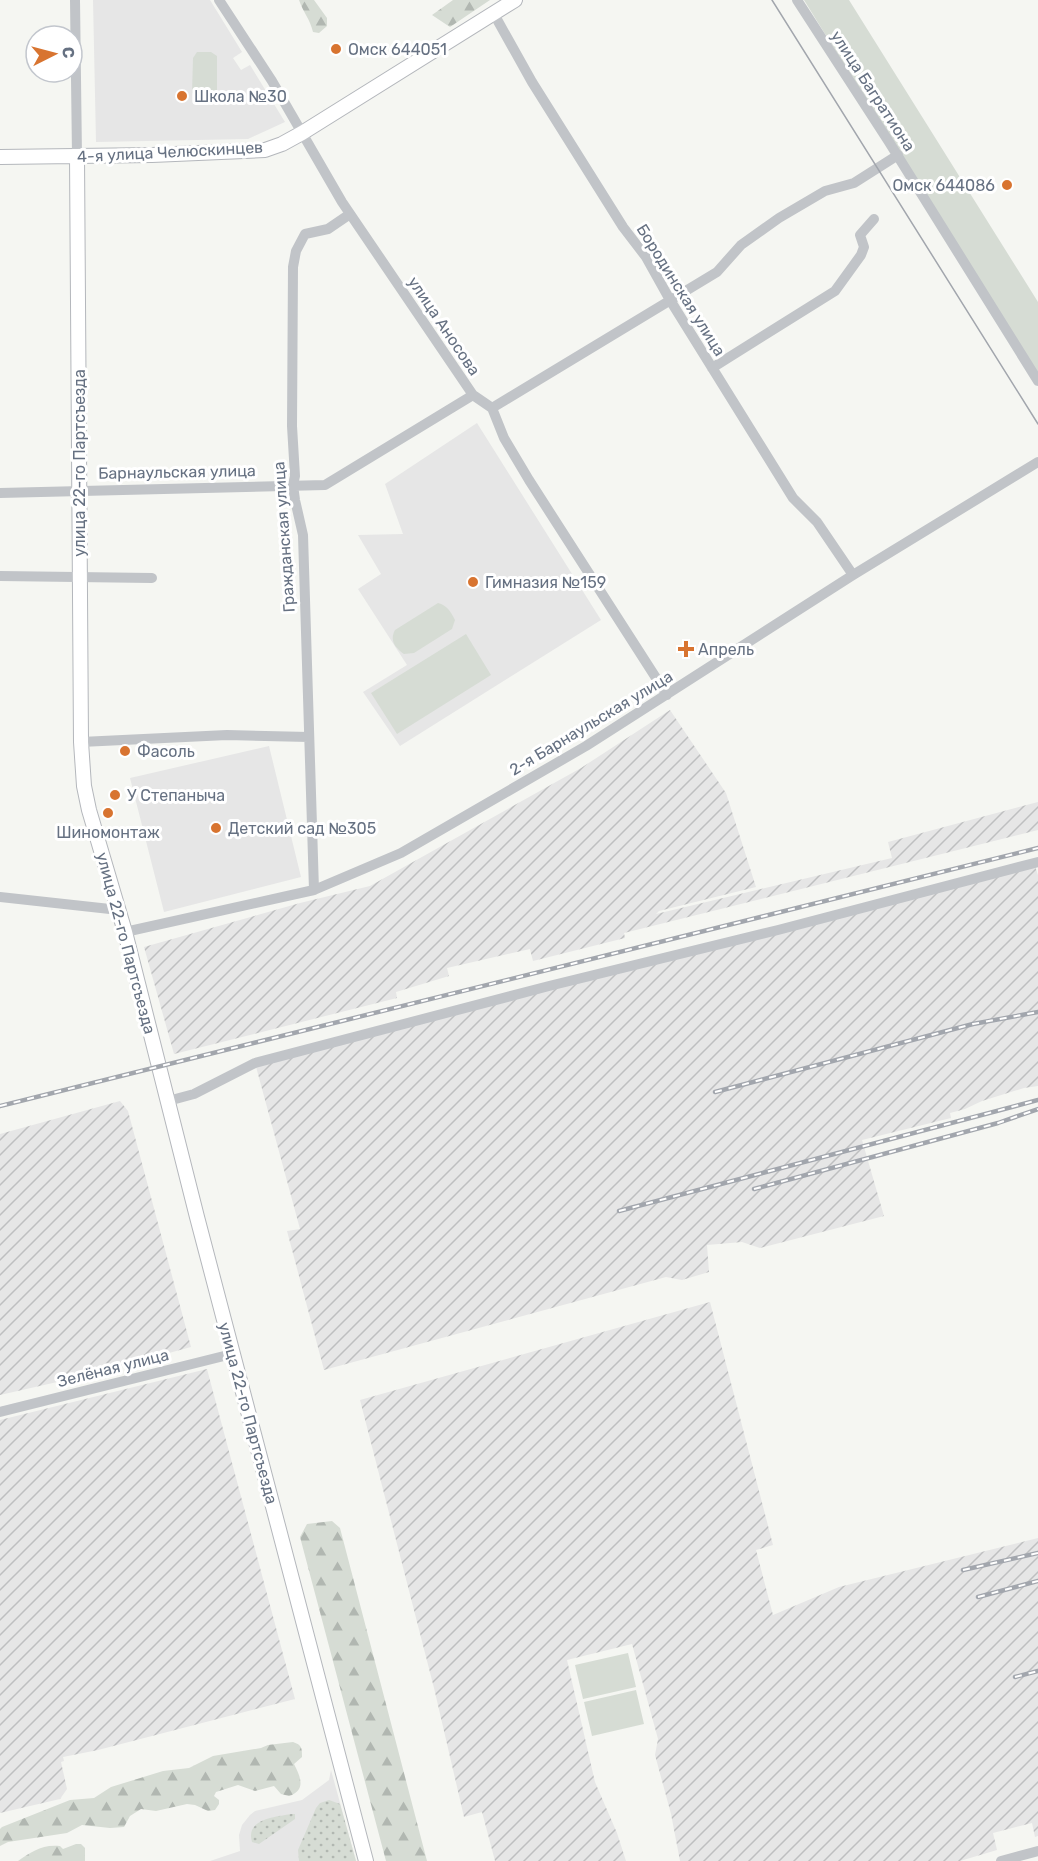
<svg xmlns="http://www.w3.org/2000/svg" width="1038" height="1861" font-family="Rubik,sans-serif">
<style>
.built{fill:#e6e6e6}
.industrial{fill:url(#industrial-furrows)}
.grass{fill:url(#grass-dots)}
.forest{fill:url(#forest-firs)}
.green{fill:#d6dcd4}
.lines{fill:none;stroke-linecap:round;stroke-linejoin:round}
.major-casing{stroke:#b4b7bc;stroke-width:16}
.minor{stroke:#c1c4c8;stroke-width:10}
.major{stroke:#fff;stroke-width:14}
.tram{stroke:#a2a6ad;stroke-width:1.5}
.rail-casing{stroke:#a2a6ad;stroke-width:4.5}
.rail{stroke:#fff;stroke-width:2;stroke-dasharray:7;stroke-linecap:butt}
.poi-dot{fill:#d87430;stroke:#fff;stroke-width:2}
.labels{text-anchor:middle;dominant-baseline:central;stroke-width:6;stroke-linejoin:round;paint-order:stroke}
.poi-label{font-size:16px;fill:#667182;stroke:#fff;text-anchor:start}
.street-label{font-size:16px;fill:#667182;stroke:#fff}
</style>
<defs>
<pattern id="industrial-furrows" width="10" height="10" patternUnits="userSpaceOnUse" patternTransform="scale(1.5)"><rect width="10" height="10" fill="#e6e6e6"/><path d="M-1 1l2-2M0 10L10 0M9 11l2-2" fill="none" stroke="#bebfc0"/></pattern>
<pattern id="grass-dots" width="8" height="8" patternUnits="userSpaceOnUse" patternTransform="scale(1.5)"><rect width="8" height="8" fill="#d6dcd4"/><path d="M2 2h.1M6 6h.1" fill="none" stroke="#b1b7b1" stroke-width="1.8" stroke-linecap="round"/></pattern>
<pattern id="forest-firs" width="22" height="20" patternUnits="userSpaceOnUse" patternTransform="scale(1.5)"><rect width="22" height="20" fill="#d6dcd4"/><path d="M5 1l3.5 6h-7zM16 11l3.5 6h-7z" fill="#b1b7b1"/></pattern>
</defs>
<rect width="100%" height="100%" fill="#f5f6f2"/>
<!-- built -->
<path class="built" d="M93,0h117l32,52 -9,6 8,12 9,-5 35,57 -37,17 -152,3z
M477,423l124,197 -201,126 -37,-54 44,-27 -49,-76 23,-15 -23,-39 45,-1 -18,-50z
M269,746l32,131 -137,35 -34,-134z
M331,1770l25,91h-146l30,-10 -1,-16 3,-10 8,-10 5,-4 47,-11 27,-20z"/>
<!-- industrial -->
<path class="industrial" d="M670,710l56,83 30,94 -97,24 -3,3 236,-56 -4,-16 150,-40v28l-414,103 1,5 -92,23 -3,-12 -83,19 2,8 -53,16 1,6 -223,56 -30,-107 156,-44 70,-17 211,-118z
M1034,863l4,12v211l-14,2 -42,13 -17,8 -15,4 1,5 -89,22 22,76 -124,32 -18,-6 -35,3 2,27 -27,8 -16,-3 -342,93 -37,-139 13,-2 -45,-166z
M120,1101l8,10 63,236 -103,28 -88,20v-261z
M710,1302l63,243 -17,5 17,65 66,-28 199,-49v298l-3,1 -3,-14 -39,10 4,17 -37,11h-280l-9,-47 -16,-59 3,-16 -26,-95 -65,16 28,122 22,51 9,28h-131l-13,-49 -18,5 -30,-129 -74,-288z
M207,1369l88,330 -197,51 -35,7 1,4 -3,1 6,27 -7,10 -60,14v-393z"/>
<!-- grass -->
<path class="grass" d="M329,1800l11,4 16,57h-57l-1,-11 18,-42 4,-5z
M291,1814h4v5l-36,25 -7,-2c-7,-23 23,-25 39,-28z"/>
<!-- forest -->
<path class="forest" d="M299,0h15l13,18v8l-8,7 -6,-1c-3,-13 -10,-20 -14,-32z
M453,0h37l-40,27 -18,-12z
M332,1521l8,7 87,333h-41l-86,-324 7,-13z
M293,1742c9,3 9,6 9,15l-8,7c6,12 13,26 -5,32l-8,-2 -7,-8 -19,5 -17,-6 -22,7 -2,4 5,4v4l-4,6 -7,1 -13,-6 -8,-1 -31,7 -15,-2 -11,7 -6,11 -14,1 -28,-3 -15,8 -59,9 -8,4v-17l2,-2 68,-27 24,-2 17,-11 52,-16 26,-3 24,-12 48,-8 7,-3z
M76,1844h5l4,4v13h-67c13,-9 24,-17 42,-15l3,3z"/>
<!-- green -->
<path class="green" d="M804,0h45l189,302v76z
M197,52h14l6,4v36l-5,5h-14l-6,-4 1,-35z
M438,603c9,2 13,9 17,17l-3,9 -38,24 -10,1c-8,-6 -15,-13 -9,-24z
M466,634l25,41 -94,59 -26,-41z
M628,1653l8,34 -53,12 -8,-34z
M636,1690l8,34 -52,12 -8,-34z"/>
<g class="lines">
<!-- major casing -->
<g class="major-casing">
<path id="major" d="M77,156l4,586 3,44 5,24 36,122 72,285 169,644
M0,157l152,-2 113,-5 17,-6 20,-11 213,-133"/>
</g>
<!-- minor -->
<path class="minor" d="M75,0l2,156
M219,0l53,81 70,121 131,193 19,13 12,30 25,42 138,215
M797,0l92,142 149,239
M494,14l38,68 91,145 23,30 24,43 123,198 24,24 36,53
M712,368l123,-77 26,-36 3,-8 -4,-12 14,-16
M492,408l225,-136 24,-27 38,-27 46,-27 29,-8 44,-28
M0,493l325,-8 148,-90
M0,576l152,2
M81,742l146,-7 82,2
M314,890l-11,-355 -8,-35 -2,-15 2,-9 -3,-50 1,-159 3,-16 9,-17 23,-5 22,-15
M0,897l119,13
M125,932l189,-42 87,-37 185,-107 267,-171 185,-113
M168,1101l26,-7 61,-31 294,-77 229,-56 260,-68
M0,1412l232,-58
M1001,1861l37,-10"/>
<!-- major -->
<use href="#major" class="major"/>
<!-- tram -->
<path class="tram" d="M772,0l266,424"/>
<!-- rail casing -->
<g class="rail-casing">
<path id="rail" d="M715,1092l258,-68 65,-12
M0,1106l1038,-258
M754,1189l244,-66 40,-14
M619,1211l419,-111
M963,1570l75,-17
M978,1597l60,-16
M1015,1677l23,-6"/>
</g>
<!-- rail -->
<use href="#rail" class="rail"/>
</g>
<!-- markers -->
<g class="poi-dot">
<circle cx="336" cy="49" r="6"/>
<circle cx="182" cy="96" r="6"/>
<circle cx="1007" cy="185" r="6"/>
<circle cx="473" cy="582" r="6"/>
<path d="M683 640h6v6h6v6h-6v6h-6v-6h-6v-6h6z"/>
<circle cx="125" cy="751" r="6"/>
<circle cx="115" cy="795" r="6"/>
<circle cx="108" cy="813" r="6"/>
<circle cx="216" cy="828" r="6"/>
</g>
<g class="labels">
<!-- poi labels -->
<g class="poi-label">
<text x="348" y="49">Омск 644051</text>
<text x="194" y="96">Школа №30</text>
<text x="995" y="185" text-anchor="end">Омск 644086</text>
<text x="485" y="582">Гимназия №159</text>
<text x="698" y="649">Апрель</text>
<text x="137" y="751">Фасоль</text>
<text x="127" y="795">У Степаныча</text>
<text x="228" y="828">Детский сад №305</text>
<text x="108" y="832" text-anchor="middle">Шиномонтаж</text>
</g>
<!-- street labels -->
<g class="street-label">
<text transform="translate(873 91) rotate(57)">улица Багратиона</text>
<text transform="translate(170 152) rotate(-3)">4-я улица Челюскинцев</text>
<text transform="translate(681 290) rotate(58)">Бородинская улица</text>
<text transform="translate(444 326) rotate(56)">улица Аносова</text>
<text transform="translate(79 463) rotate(-90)">улица 22-го Партсъезда</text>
<text transform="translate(177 472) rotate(-1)">Барнаульская улица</text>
<text transform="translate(284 537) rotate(-94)">Гражданская улица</text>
<text transform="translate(591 723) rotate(-31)">2-я Барнаульская улица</text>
<text transform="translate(126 943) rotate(75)">улица 22-го Партсъезда</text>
<text transform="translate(113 1368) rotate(-14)">Зелёная улица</text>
<text transform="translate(248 1413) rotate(75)">улица 22-го Партсъезда</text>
</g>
</g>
<!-- north arrow -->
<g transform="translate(54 54) rotate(84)"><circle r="28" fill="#ffffff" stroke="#c2c6cd" stroke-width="1.5"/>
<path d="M0-4.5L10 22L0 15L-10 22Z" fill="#d87430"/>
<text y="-9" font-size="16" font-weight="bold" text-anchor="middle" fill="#667182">С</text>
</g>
</svg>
